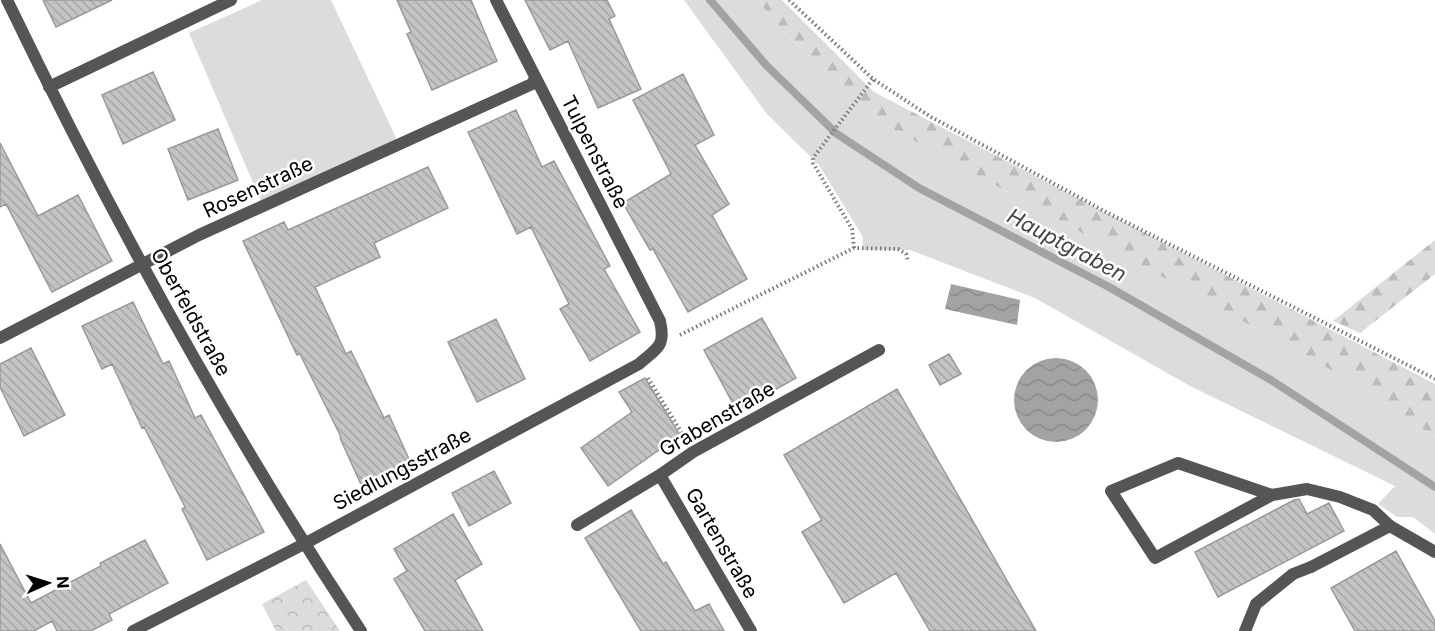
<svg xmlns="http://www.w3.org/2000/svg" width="1435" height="631" font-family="Inter,sans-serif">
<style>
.grass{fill:#dcdcdc}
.forest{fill:url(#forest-firs)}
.park{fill:url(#park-crowns)}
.water{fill:url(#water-waves)}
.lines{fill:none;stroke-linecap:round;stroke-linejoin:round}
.stream{stroke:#a3a3a3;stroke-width:8}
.building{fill:url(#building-back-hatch);stroke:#999;stroke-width:1.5}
.path{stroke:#777;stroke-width:4;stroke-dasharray:1.5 3;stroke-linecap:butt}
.service{stroke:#555;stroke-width:12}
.minor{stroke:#555;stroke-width:12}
.labels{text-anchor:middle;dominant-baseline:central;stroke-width:5;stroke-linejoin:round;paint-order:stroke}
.street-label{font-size:20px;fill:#000;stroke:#fff}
.water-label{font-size:21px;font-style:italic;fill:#444;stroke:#fff}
</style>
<defs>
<pattern id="forest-firs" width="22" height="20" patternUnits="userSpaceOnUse" patternTransform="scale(1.5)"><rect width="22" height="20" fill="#dcdcdc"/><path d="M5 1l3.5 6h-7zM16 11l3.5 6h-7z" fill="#bbb"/></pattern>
<pattern id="park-crowns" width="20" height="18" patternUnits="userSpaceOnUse" patternTransform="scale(1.5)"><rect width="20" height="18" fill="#dcdcdc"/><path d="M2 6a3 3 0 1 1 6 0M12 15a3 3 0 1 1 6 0" fill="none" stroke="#bbb"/></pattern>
<pattern id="water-waves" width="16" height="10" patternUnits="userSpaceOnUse" patternTransform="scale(1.5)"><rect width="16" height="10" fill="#a3a3a3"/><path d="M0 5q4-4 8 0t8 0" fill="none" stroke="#8b8b8b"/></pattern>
<pattern id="building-back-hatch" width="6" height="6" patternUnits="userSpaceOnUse" patternTransform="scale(1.5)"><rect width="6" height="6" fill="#c4c4c4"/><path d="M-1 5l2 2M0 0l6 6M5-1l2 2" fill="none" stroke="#a7a7a7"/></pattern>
</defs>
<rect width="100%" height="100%" fill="#fff"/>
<!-- grass -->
<path class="grass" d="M262,0h69l68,144 -136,62 -74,-173z
M684,0h74l20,27 106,97 471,259 80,54v97l-22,-17h-16l-19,-13 17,-18 -205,-100 -155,-88 -125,-48h-48l1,-13 -44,-72 -52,-51z"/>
<!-- forest -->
<path class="forest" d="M758,0h24l92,92 561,292v53l-80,-54 -471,-259 -106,-97z
M1435,240v34l-75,59 -27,-12z"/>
<!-- park -->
<path class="park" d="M306,580l34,51h-64l-14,-27z"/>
<!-- water -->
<path class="water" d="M951,284l69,16 -3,25 -72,-16z
M1014 400a42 42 0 1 1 84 0a42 42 0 1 1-84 0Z"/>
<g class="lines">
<!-- stream -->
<path class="stream" d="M710,0l56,65 71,69 82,54 190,99 162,93 164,107"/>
</g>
<!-- building -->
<path class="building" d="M43,0h69l-56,27z
M397,0h74l26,61 -65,29 -25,-56 4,-2z
M525,0h82l8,16 -6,3 32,70 -43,19 -30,-67 -18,9z
M153,72l22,48 -52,24 -21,-49z
M683,74l31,61 -19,10 34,59 -17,11 35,64 -59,33 -35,-63 -3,1 -27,-47 48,-29 -38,-74z
M516,110l26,57 12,-6 56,105 -6,3 36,63 -50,29 -30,-52 9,-5 -38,-77 -14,7 -49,-102z
M218,129l20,51 -50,20 -20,-51z
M0,143l38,73 40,-21 34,66 -60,31 -46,-88 -6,3z
M428,167l20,41 -74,35 6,14 -65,30 31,67 5,-3 33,67 5,-3 24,53 -49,23 -24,-53 1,-1 -41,-83 -3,1 -54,-114 41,-19 4,8z
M133,302l30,62 6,-3 26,57 6,-3 63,117 -57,28 -25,-51 3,-2 -41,-80 -2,1 -30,-64 -10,5 -20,-43z
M762,318l34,60 -59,33 -33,-61z
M496,319l29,60 -48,23 -29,-60z
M31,348l34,67 -41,21 -24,-49v-23z
M949,354l12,20 -21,11 -11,-20z
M645,378l35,57 -72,51 -27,-38 51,-36 -13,-20z
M897,389l139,242h-106l-34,-58 -52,30 -42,-71 20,-12 -38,-65z
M494,471l17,32 -42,23 -17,-33z
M1299,499l8,15 22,-11 15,28 -126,66 -23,-45 99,-52z
M631,510l32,54 3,-2 29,49 14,-7 15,27h-83l-56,-93z
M453,514l29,50 -27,16 28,51h-58l-31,-52 13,-8 -13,-22z
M145,540l23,43 -59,31 3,6 -21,11h-34l-5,-10 -18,10h-34v-87l31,59 70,-37 -1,-3z
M1396,551l39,70v10h-80l-24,-43z"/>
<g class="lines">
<!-- path -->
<path class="path" d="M789,0l84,79 58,38 177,96 327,166
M854,248l-2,-19 -39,-66v-5l60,-79
M680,335l174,-87 44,1 8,5 2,7
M648,378l37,60"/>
<!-- service -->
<path class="service" d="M1272,495l-94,-32 -67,28 44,67 117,-63 35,-6 33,8 33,13 17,16
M1245,631l11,-27 37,-30 18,-7"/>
<!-- minor -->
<path class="minor" d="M7,0c105,218 221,429 354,631
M49,87l182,-87
M0,338l199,-103 333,-151 3,-6
M660,475l91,156
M577,525l83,-50 33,-23 186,-102
M1311,567l79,-41 45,26
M133,631l171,-87 335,-180c18,-16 27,-17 21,-43l-164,-321"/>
</g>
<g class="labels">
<!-- street labels -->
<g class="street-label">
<text transform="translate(595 152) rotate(63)">Tulpenstraße</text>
<text transform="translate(258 187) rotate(-25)">Rosenstraße</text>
<text transform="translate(191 312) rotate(61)">Oberfeldstraße</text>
<text transform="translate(717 419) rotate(-30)">Grabenstraße</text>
<text transform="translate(402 469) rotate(-28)">Siedlungsstraße</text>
<text transform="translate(722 543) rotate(60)">Gartenstraße</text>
</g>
<!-- water labels -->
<g class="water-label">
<text transform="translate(1067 245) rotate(28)">Hauptgraben</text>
</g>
</g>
<!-- north arrow -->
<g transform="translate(48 583) rotate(87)" stroke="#ffffff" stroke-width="4.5" paint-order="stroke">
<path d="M0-4.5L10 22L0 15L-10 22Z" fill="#000000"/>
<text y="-9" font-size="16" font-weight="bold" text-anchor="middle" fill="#000000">N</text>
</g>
</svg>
